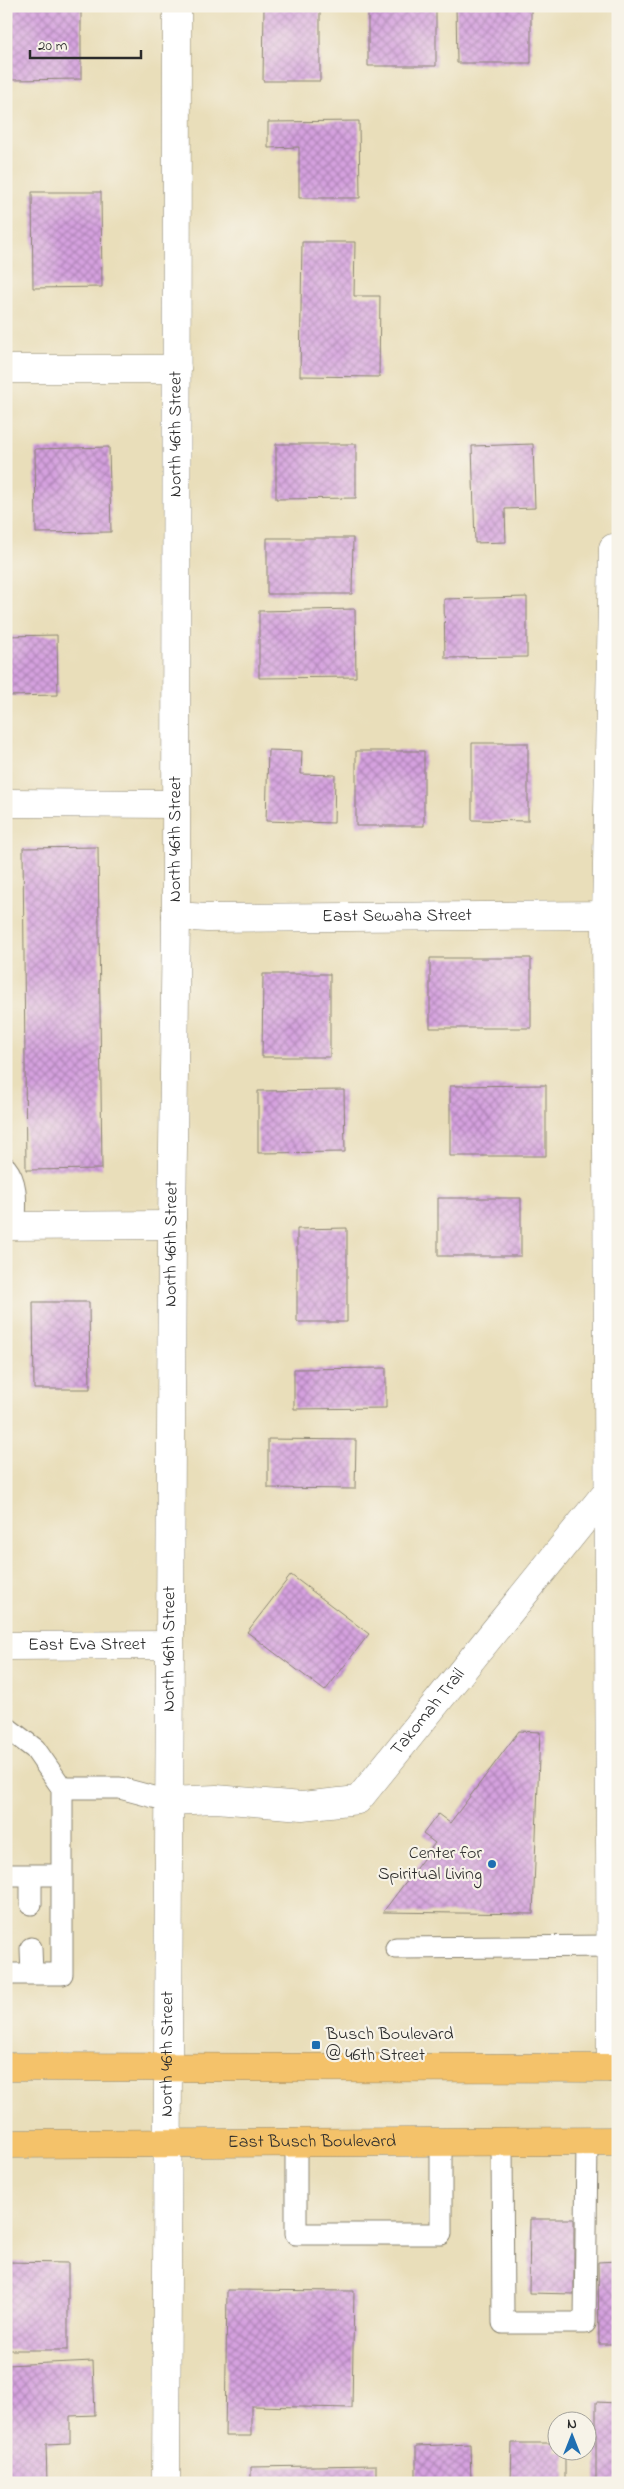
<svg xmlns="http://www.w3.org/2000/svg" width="624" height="2489" font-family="'Indie Flower',sans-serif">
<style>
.building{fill:url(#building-cross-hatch)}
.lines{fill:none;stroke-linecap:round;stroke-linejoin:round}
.service-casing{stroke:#8a8472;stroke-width:23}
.minor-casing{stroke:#8a8472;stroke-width:29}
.tertiary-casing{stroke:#8a8472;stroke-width:29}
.primary-casing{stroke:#8a8472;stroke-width:29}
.service{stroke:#fff;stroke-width:21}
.minor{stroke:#fff;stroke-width:28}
.tertiary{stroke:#fff;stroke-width:28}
.primary{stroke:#f4c26a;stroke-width:28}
.poi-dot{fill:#1f6fb2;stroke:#f7f3e8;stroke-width:2}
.labels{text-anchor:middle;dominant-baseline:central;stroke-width:4.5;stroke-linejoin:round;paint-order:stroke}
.street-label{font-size:18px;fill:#2b2b2b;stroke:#f7f3e8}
.poi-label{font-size:18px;fill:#2b2b2b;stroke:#f7f3e8;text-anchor:end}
</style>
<defs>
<pattern id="building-cross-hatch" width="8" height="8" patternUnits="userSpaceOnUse" patternTransform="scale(1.25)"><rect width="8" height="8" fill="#d5a1df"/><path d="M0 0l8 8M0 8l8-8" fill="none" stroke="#ad83b5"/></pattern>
</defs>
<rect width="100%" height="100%" fill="#f7f3e8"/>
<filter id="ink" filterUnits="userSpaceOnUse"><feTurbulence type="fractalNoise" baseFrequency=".02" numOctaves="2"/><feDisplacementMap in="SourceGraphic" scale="10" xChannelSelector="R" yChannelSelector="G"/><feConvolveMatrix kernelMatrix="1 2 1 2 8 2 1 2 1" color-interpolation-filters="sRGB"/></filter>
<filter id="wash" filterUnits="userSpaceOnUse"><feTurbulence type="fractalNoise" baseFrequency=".0096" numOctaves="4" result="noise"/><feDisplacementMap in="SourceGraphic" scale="20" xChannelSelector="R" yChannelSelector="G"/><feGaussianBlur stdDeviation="1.12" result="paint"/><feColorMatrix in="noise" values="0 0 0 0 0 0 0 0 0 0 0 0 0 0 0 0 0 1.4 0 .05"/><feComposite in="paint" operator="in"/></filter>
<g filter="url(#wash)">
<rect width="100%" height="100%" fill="#e9deba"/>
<g id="blocks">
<!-- building -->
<path class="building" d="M11,6h70v73l-70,1z
M264,6h56v75h-57z
M368,6h68v60h-68z
M456,6h75v57h-74z
M359,121l1,77h-61v-51l-31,1v-26z
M32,192h69l1,95 -69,1z
M302,242h53l-1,54h26l-1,81 -79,-1z
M276,444h80v54l-80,1z
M533,444l2,64 -30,1 1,33 -31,1 -3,-97z
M109,447l2,85 -75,1 -1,-84z
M267,538h86l-1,56h-85z
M527,597v60l-82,1 -1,-59z
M355,609l1,68 -97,1v-67z
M57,635l1,60 -52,1v-60z
M472,743h56v78l-56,-1z
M268,750l34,1 -1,23 34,1 -1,48 -68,-2z
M356,751h68v75h-68z
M98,847l4,322 -76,1 -3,-322z
M430,958h101v70h-101z
M263,974h67v83h-68z
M546,1085v71h-96v-70z
M344,1090l1,62 -87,1v-62z
M438,1198h83v58h-83z
M347,1228v94h-50v-93z
M33,1302h56l1,87h-56z
M386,1368v40l-92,1v-40z
M268,1439l88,1 -1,49 -87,-1z
M291,1575l78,59 -44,57 -78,-59z
M519,1731l21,1 -7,182 -150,-2 52,-69 -12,-9 15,-20 12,9z
M530,2219h44v75l-45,-1z
M618,2261v83h-19l-1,-82z
M6,2262l62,1v87h-62z
M227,2290l127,1 -2,117 -101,-2v30h-26z
M93,2361l2,54 -25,1v27l-24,1 1,39h-41v-118z
M596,2402l22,1v80h-22z
M512,2443h44v9h9v31h-54z
M470,2444l1,39h-55v-37z
M376,2465v18h-125v-16z"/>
</g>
</g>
<g filter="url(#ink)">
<use href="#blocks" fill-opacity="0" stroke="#8a8472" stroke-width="1"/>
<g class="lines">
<!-- service casing -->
<g class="service-casing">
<path id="service" d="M6,1168c13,16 9,38 9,58
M6,1727l29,22 27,39
M6,1875h56v99h-56
M31,1875v29
M62,1875v-87h58l49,13
M31,1948l1,26
M396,1948l214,-2
M502,2143l1,180h82l2,-182
M296,2144v90h145v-91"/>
</g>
<!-- minor casing -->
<g class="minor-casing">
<g id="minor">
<path d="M6,369h171"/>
<path d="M6,803l170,1"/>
<path id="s1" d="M176,916l31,2 411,-3"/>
<path d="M6,1226l166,-1"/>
<path id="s2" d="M6,1646l163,-1"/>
<path id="s3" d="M169,1801l47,-2 86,7 56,-6 255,-316"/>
<path d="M611,2068l-5,-1152 7,-368"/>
</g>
</g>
<!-- tertiary casing -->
<g class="tertiary-casing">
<g id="tertiary">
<path id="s4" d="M166,2483l6,-1258 4,-309 1,-910"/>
</g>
</g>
<!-- primary casing -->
<g class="primary-casing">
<g id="primary">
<path d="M6,2067l612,1"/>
<path id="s5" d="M6,2144l612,-3"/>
</g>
</g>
<!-- service -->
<use href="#service" class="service"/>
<!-- minor -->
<use href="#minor" class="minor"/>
<!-- tertiary -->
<use href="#tertiary" class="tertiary"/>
<!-- primary -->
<use href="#primary" class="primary"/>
</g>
</g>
<!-- markers -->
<g class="poi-dot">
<circle cx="492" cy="1864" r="5"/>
<rect x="311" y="2040" width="10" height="10" rx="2.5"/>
</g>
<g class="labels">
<!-- street labels -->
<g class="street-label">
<text stroke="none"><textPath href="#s4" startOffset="2049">North 46th Street</textPath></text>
<text stroke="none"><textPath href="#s4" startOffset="1644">North 46th Street</textPath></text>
<text stroke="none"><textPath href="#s1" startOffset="221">East Sewaha Street</textPath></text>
<text stroke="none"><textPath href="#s4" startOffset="1239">North 46th Street</textPath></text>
<text stroke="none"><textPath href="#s2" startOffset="81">East Eva Street</textPath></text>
<text stroke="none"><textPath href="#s4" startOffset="834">North 46th Street</textPath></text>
<text stroke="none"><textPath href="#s3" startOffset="302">Takomah Trail</textPath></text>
<text stroke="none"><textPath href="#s4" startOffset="429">North 46th Street</textPath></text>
<text stroke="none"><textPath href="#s5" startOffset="306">East Busch Boulevard</textPath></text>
</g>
<!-- poi labels -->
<g class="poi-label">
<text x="482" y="1854">Center for<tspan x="482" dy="21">Spiritual Living</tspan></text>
<text x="326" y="2035" text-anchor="start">Busch Boulevard<tspan x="326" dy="21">@ 46th Street</tspan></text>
</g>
</g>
<!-- margin -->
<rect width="624" height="2489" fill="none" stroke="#f7f3e8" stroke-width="25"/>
<!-- north arrow -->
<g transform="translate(572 2436)"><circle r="24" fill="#f7f3e8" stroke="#a5a39c"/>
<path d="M0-4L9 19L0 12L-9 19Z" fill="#1f6fb2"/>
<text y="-8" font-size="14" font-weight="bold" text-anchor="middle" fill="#2b2b2b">N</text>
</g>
<!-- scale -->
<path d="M30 50v8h111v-8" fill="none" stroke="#2b2b2b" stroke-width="2.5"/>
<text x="38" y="50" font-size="15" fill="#2b2b2b" stroke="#f7f3e8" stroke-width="4" paint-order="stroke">20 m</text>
</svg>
